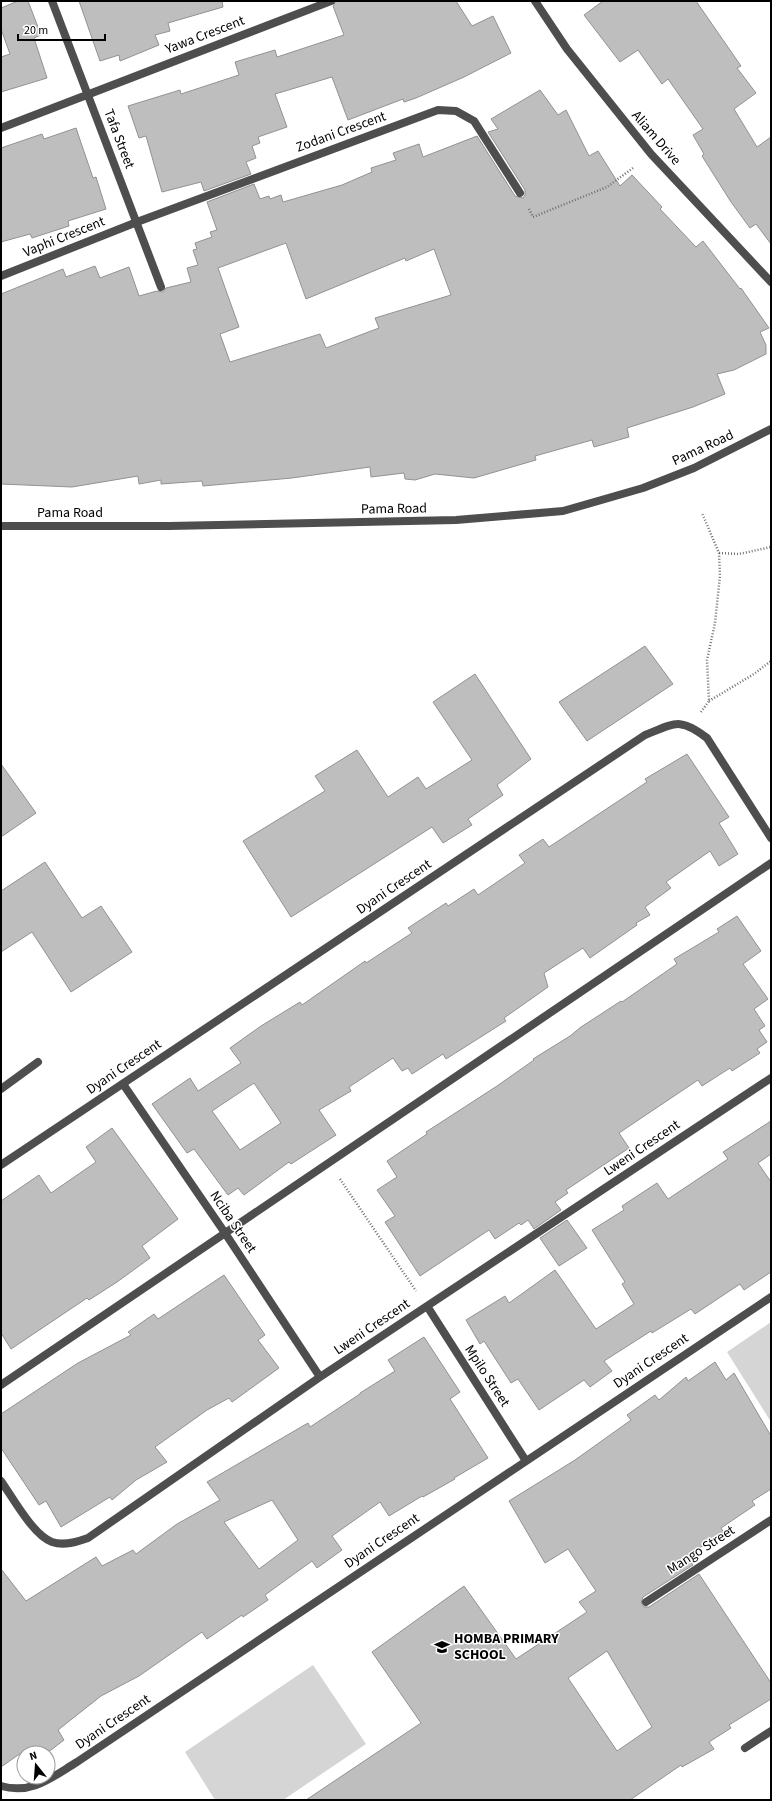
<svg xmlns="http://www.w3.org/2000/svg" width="772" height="1801" font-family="'Source Sans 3',sans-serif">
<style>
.green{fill:#d5d5d5}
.building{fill:#bebebe;stroke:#929292;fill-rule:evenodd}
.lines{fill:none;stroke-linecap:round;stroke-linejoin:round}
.path{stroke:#707070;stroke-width:2.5;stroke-dasharray:1 2;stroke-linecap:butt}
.service{stroke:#4e4e4e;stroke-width:8}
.minor{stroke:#4e4e4e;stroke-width:8}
.tertiary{stroke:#4e4e4e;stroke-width:8}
.labels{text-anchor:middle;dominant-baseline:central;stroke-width:3;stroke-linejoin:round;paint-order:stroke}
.street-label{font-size:14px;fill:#000;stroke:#fff}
.poi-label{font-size:14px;font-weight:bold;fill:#000;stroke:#fff;text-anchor:start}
</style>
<rect width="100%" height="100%" fill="#fff"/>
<!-- green -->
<path class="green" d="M771,1322v100l-44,-70z
M313,1665l53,79 -83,56h-68l-30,-48z"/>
<!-- building -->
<path class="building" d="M18,1h10l13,34 -7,3 13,40 -46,14v-35l9,-3 -9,-25v-21z
M79,1h143l1,6 -55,16 2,8 -15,4 4,10 -39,16 -1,-6 -19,6z
M336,1h120l16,25 21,-10 18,37 -47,24 -48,21 -12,4 -1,-3 -55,21 -16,-43 -57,17 12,33 -29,10 2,6 -8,3 4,12 -10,4 5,12 -47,17 -3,-9 -39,10 -16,-56 -7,2 -11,-32 52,-16 1,4 58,-19 -4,-13 40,-12 2,7 67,-22 -11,-29z
M603,1h93l45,65 -4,2 19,25 -22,16 23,38 14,-10v107l-15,-20 -6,4 -19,-26 -29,-46 2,-2 -11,-19 10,-6 -35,-50 -6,5 -24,-34 -18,12 -36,-47z
M540,90l18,25 8,-5 23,46 9,-5 22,35 12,-11 30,32 -2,2 36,38 7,-6 37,48 1,-1 28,40 -9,4 6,13v9l-32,16 -17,4 8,20 -32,13 -66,21 2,9 -35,10 -2,-7 -57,16 1,4 -62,18 -39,-4 -20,6 -10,-1 -1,-6 -33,4 -1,-10 -78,11 -89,8 -1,-5 -41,3v-4l-22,4 -1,-8 -66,11 -71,-3v-190l62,-25 3,8 29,-11 5,12 29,-11 10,29 18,-5 6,1 3,-4 25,-6 -4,-14 11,-3 -5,-15 4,-1 -2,-6 17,-6 -2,-5 7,-2 -10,-28 47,-18 6,15 9,-3 1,3 11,-4 2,7 59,-17 30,-13 -1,-4 25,-8 -3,-7 26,-9 4,13 54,-21 38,60 8,2 2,-3v-5l-37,-58 10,-3 -7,-10zM286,243l20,56 99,-41 1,3 28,-12 17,46 -76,23 4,10 -53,20 -6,-14 -90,28 -10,-28 19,-7 -21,-59z
M76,128l17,50 3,-1 10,32 -38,12 1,5 -37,12 -2,-4 -29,8v-94l41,-14 2,5z
M645,646l28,38 -86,57 -28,-39z
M475,674l56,85 -34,26 6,10 -35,24 4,6 -29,18 -11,-16 -141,90 -48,-76 82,-50 -10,-15 42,-26 31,47 30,-20 8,12 46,-29 -39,-58z
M687,754l42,63 -10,6 19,31 -19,12 -9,-15 -44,31 5,6 -26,19 5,8 -14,8 1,2 -47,33 -7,-10 -39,25 4,14 -44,31 2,3 -60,38 -3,-5 -31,20 -4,-6 -6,3 -9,-13 -44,29 2,4 -32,19 17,25 -45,29 -2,-2 -45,33 -6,-7 -10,7 -34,-46 -7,4 -35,-49 38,-26 8,13 43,-28 -11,-15 31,-22 39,-24 2,3 63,-44 1,2 46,-30 -4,-5 38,-25 2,3 26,-17 4,6 47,-32 -6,-8 24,-16 6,8 98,-65 -2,-3zM254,1083l27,40 -41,27 -28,-39z
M1,764l35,49 -35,24z
M45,862l37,56 19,-12 31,46 -61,40 -39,-60 -31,20v-61z
M737,916l24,35 -18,13 25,35 -14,10 11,17 -6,4 8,12 -10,7 3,4 -28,18 -2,-3 -28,18 -4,-6 -79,53 10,15 -63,42 2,3 -13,9 6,8 -27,19 -6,-9 -7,5 -2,-2 -24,16 -6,-9 -69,46 -35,-54 10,-6 -18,-26 20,-13 -10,-16 40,-27 -1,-2 71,-46 37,-26 -1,-1 37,-23 11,-9 40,-26 1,1 55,-38 -3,-5 45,-27 -2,-3z
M771,1121v33l-13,9 13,19v90l-27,18 -4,-6 -45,30 -4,-5 -39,24 -1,-2 -47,30 8,10 -22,16 -6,-7 -45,30 -21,-31 -7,4 -27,-42 -4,3 -14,-24 39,-24 4,7 46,-33 41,59 38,-25 -12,-20 3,-2 -33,-52 32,-20 -2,-4 35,-23 11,16 60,-40 -5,-7z
M112,1128l66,91 -36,27 8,12 -33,24 -28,18 -2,-2 -76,51 -10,-16v-132l38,-26 12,18 45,-31 -10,-15z
M567,1220l20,28 -28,18 -19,-28z
M224,1275l41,60 -7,5 21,28 -47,34 -3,-4 -22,12 -52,37 12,15 -31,18 -24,20 -2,-3 -49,30 -15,-26 -7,4 -38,-57v-34l77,-51 53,-28 -3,-3 26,-18 4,5z
M424,1337l36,55 -10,7 38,59 -34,20 1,1 -32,18 -1,-1 -33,20 -9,-14 -48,34 10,14 -25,18 -5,-7 -47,34 3,5 -25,17 -1,-2 -35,24 -5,-7 -63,44 -38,20 -43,34 6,10 -17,13h-26l-20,14v-198l25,32 70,-44 6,9 31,-16 3,4 41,-30 43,-24 -13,-18 101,-59 2,4 50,-33v-1l35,-22 -7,-11zM272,1500l26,40 -39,29 -35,-47z
M715,1362l11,18 8,-7 37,63v53l-19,12 3,4 -34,23 3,4 -37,24 6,9 -50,32 -2,6 3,4h5l50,-33 72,109v16l-42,26 2,3 -22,14 5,7 -32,18 -1,-2 -51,35h-324l115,-77 -49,-71 92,-66 52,73 71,-47 -8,-10 17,-11 -28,-42 -23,14 -36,-62 66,-41 56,-40 -4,-5 28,-20 4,5 27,-23 2,4zM607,1651l45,76 -35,24 -49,-73z"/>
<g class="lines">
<!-- path -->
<path class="path" d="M529,209l4,8 74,-30 26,-19
M719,553l20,1 32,-7
M709,701l45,-27 17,-13
M701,712l8,-11 -2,-41 8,-37 5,-47 -1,-23 -17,-40
M340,1179l76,112"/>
<!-- service -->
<path class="service" d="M1,1089l37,-27"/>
<!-- minor -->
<path class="minor" d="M52,1l109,286
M1,128l330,-127
M1,276l136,-54 301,-112 18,1 18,10 46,72
M123,1084l102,149 95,144
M1,1165l644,-430c30,-12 35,-18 62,3l64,100
M427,1306l99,155
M1,1385l770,-522
M1,1481c12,17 32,54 51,61 12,4 25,0 36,-4l232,-161 451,-299
M646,1602l125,-82
M745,1748l26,-17
M1,1786c31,9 51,-9 76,-24l694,-465"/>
<!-- tertiary -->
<path class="tertiary" d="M535,1l32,48 84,105 120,128
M1,526h168l287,-6 107,-9 80,-23 51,-20 77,-39"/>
</g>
<!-- icons -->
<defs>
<g id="school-bare" transform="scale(1.2)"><path d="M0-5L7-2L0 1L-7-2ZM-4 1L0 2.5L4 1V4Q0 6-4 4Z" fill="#000" stroke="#fff" stroke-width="2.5" paint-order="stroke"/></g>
</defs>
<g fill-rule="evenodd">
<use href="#school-bare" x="442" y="1647"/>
</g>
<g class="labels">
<!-- street labels -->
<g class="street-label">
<text transform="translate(205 35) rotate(-21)">Yawa Crescent</text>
<text transform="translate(341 132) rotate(-20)">Zodani Crescent</text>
<text transform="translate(656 138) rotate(49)">Aliam Drive</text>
<text transform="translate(119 139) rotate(69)">Tafa Street</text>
<text transform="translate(64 237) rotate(-22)">Vaphi Crescent</text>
<text transform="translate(703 448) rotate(-25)">Pama Road</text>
<text transform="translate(394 509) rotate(-1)">Pama Road</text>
<text x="70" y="513">Pama Road</text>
<text transform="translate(394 887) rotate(-34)">Dyani Crescent</text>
<text transform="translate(124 1067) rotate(-34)">Dyani Crescent</text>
<text transform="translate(642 1148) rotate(-34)">Lweni Crescent</text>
<text transform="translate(233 1222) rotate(56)">Nciba Street</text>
<text transform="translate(372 1327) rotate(-34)">Lweni Crescent</text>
<text transform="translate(651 1361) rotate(-34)">Dyani Crescent</text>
<text transform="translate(487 1376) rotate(57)">Mpilo Street</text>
<text transform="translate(382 1541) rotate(-34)">Dyani Crescent</text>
<text transform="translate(701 1550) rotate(-33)">Mango Street</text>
<text transform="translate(113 1722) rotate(-34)">Dyani Crescent</text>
</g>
<!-- poi labels -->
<g class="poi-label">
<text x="454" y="1639">HOMBA PRIMARY<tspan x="454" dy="16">SCHOOL</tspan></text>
</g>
</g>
<!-- border -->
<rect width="772" height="1801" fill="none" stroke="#000000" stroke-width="4"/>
<!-- north arrow -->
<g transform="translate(36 1765) rotate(343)"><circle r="19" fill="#ffffff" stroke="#999999"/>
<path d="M0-3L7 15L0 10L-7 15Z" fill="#000000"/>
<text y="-6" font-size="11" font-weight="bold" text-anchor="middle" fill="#000000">N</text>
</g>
<!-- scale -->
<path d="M18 34v6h87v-6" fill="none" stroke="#000000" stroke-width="2"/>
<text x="24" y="34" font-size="12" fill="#000000" stroke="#ffffff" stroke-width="3" paint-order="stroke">20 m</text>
</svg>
